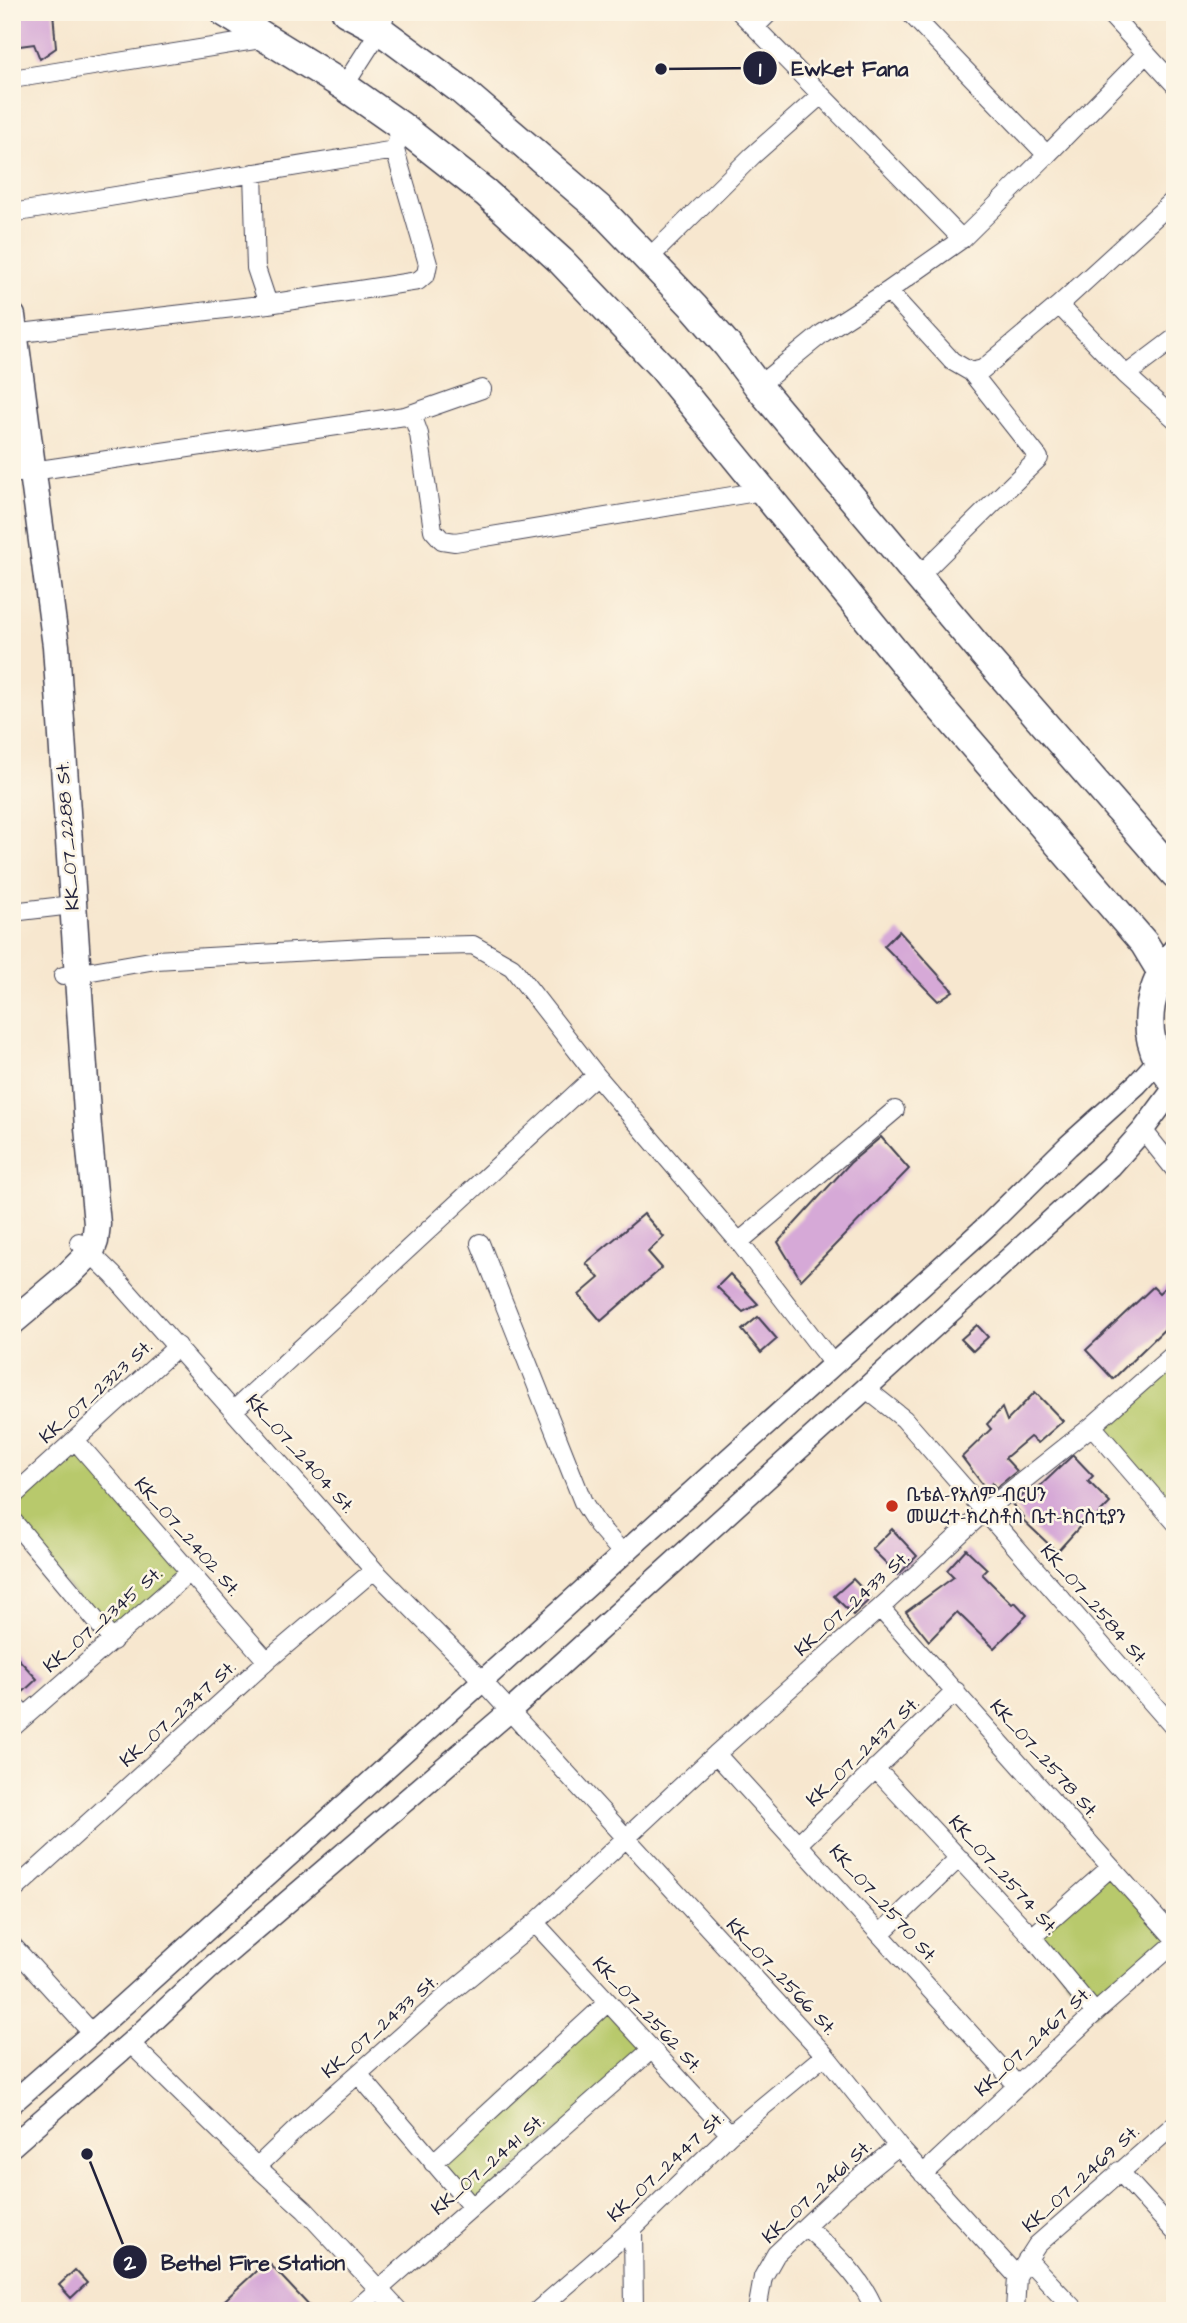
<svg xmlns="http://www.w3.org/2000/svg" width="1187" height="2323" font-family="'Architects Daughter','Noto Sans Ethiopic',sans-serif">
<style>
.green{fill:#b8c96c;stroke:#6d7654;stroke-width:2}
.building{fill:#d6a9d7}
.lines{fill:none;stroke-linecap:round;stroke-linejoin:round}
.minor-casing{stroke:#424051;stroke-width:20}
.tertiary-casing{stroke:#424051;stroke-width:24}
.primary-casing{stroke:#424051;stroke-width:29}
.trunk-casing{stroke:#424051;stroke-width:31}
.minor{stroke:#fff;stroke-width:18}
.tertiary{stroke:#fff;stroke-width:21}
.primary{stroke:#fff;stroke-width:26}
.trunk{stroke:#fff;stroke-width:28}
.poi-dot{fill:#c8321e;stroke:#fcf5e5;stroke-width:2.5}
.labels{text-anchor:middle;dominant-baseline:central;stroke-width:5;stroke-linejoin:round;paint-order:stroke}
.street-label{font-size:19px;fill:#22223b;stroke:#fcf5e5}
.poi-label{font-size:19px;fill:#22223b;stroke:#fcf5e5;text-anchor:start}
.leader{fill:none;stroke:#22223b;stroke-width:2.5}
.callout-dot{fill:#22223b;stroke:#fcf5e5;stroke-width:2.5}
.mark-label{font-size:21px;text-anchor:middle;font-weight:bold;fill:#fff}
.callout-label{font-size:21px;text-anchor:middle;font-weight:bold;fill:#22223b;stroke:#fcf5e5;stroke-width:5;stroke-linejoin:round;paint-order:stroke}
</style>
<rect width="100%" height="100%" fill="#fcf5e5"/>
<filter id="ink" filterUnits="userSpaceOnUse"><feTurbulence type="fractalNoise" baseFrequency=".0143" numOctaves="2"/><feDisplacementMap in="SourceGraphic" scale="14" xChannelSelector="R" yChannelSelector="G"/><feConvolveMatrix kernelMatrix="1 2 1 2 8 2 1 2 1" color-interpolation-filters="sRGB"/></filter>
<filter id="wash" filterUnits="userSpaceOnUse"><feTurbulence type="fractalNoise" baseFrequency=".00686" numOctaves="4" result="noise"/><feDisplacementMap in="SourceGraphic" scale="28" xChannelSelector="R" yChannelSelector="G"/><feGaussianBlur stdDeviation="1.57" result="paint"/><feColorMatrix in="noise" values="0 0 0 0 0 0 0 0 0 0 0 0 0 0 0 0 0 1.4 0 .05"/><feComposite in="paint" operator="in"/></filter>
<g filter="url(#wash)">
<rect width="100%" height="100%" fill="#f7e7cf"/>
<!-- green -->
<path class="green" d="M1175,1353v148l-10,10 -73,-85z
M75,1440l115,132 -77,69 -101,-121v-23z
M1111,1867l64,72 -80,74 -63,-76z
M607,2003l43,47 -178,157 -39,-44z"/>
<g id="blocks">
<!-- building -->
<path class="building" d="M45,12h8l3,36 -16,11 -6,-15 -22,3v-30z
M899,931l54,60 -15,10 -54,-55z
M881,1137l28,32 -108,111 -23,-38 72,-79z
M644,1214l20,23 -16,15 14,16 -61,53 -22,-26 20,-17 -13,-15z
M730,1274l28,30 -15,8 -26,-25z
M1175,1278v41l-62,60 -27,-29 67,-63 6,6z
M758,1317l19,22 -16,14 -19,-23z
M977,1325l11,12 -15,14 -12,-12z
M1035,1392l28,29 -25,22 -8,-6 -25,21 12,13 -21,17 -4,-5 -6,6 -24,-32 29,-28 -4,-5 15,-16 5,13z
M1073,1455l20,21 -5,5 22,22 -15,15 -4,-4 -34,38 -35,-33 2,-2 -12,-13 22,-17 3,2z
M892,1529l25,27 -19,19 -26,-26z
M966,1549l21,20 -5,5 30,30 3,-2 12,13 -33,33 -37,-36 -28,29 -23,-29 48,-35 -7,-7z
M853,1579l18,19 -18,17 -19,-19z
M12,1652l25,27 -14,13 -11,-11z
M267,2261l47,50h-101z
M75,2270l12,13 -16,15 -12,-13z"/>
</g>
</g>
<g filter="url(#ink)">
<use href="#blocks" fill-opacity="0" stroke="#424051" stroke-width="2"/>
<g class="lines">
<!-- minor casing -->
<g class="minor-casing">
<path id="minor" d="M740,12l222,227 -74,52 64,70 19,11 12,-3 76,-64 67,70 49,44
M909,12l138,143 -85,84
M1108,12l67,73
M755,27l15,-15
M12,79l256,-41
M344,86l36,-56 6,-18
M1047,155l99,-101
M253,173l3,95 12,36
M12,213l383,-63
M648,259l104,-103 69,-61
M1059,305l116,-106
M12,334l256,-30 150,-23 8,-7 2,-10 -33,-114 6,-24
M1126,375l49,-37
M758,386l65,-53 65,-42
M405,416l77,-27
M12,474l393,-58 9,4 5,14 14,96 9,10 13,2 307,-51
M918,577l121,-119 -68,-86
M12,912l60,-7
M63,976l93,-16 227,-13 90,-2 39,22 84,108 143,167 94,122
M1143,1130l32,40
M79,1242l34,33 261,295 89,90 362,395 73,91 119,130
M739,1242l156,-132
M480,1243l103,259 14,22 27,31
M865,1388l39,31 271,310
M233,1411l363,-336
M1092,1426l83,96
M75,1440l192,221
M12,1497l166,-151
M12,1520l101,121
M880,1608l295,331
M12,1702l13,14
M12,1728l178,-156
M716,1754l301,331
M875,1768l157,169 63,76
M799,1843l157,-152
M12,1892l255,-231 107,-91
M535,1923l195,211
M881,1933l78,-75
M1032,1937l79,-70
M12,1945l80,88
M130,2043l127,124 48,43 94,101
M359,2075l113,132
M433,2163l174,-160
M257,2167l51,-49 137,-121 90,-74 181,-169 164,-146 105,-97 107,-85 83,-73
M1119,2171l56,61
M923,2174l172,-161 80,-70
M806,2227c26,23 57,51 69,84
M633,2228l1,83
M1027,2259l49,52
M354,2311l297,-261
M537,2311l96,-83 97,-94 95,-79
M757,2311l6,-34 13,-23 69,-65 53,-43
M1015,2311l2,-35 20,-31 138,-121"/>
</g>
<!-- tertiary casing -->
<g class="tertiary-casing">
<path id="tertiary" d="M12,2103l80,-70 896,-808 80,-79 69,-62 21,-23
M12,2146l118,-103 78,-73 302,-259 601,-545 32,-36 32,-43"/>
</g>
<!-- primary casing -->
<g class="primary-casing">
<path id="primary" d="M12,316l44,330 32,482 9,96 -2,17 -4,11 -23,23 -56,47"/>
</g>
<!-- trunk casing -->
<g class="trunk-casing">
<path id="trunk" d="M224,12l120,74 57,40 85,67 75,68 101,106 272,333 210,243 17,28
M346,12l34,18 81,60 140,120 93,97 33,38 31,41 228,271 189,217
M1175,953c-24,31 -35,71 -16,108 4,8 11,16 16,23"/>
</g>
<!-- minor -->
<use href="#minor" class="minor"/>
<!-- tertiary -->
<use href="#tertiary" class="tertiary"/>
<!-- primary -->
<use href="#primary" class="primary"/>
<!-- trunk -->
<use href="#trunk" class="trunk"/>
</g>
</g>
<!-- markers -->
<circle class="poi-dot" cx="892" cy="1506" r="7"/>
<g class="labels">
<!-- street labels -->
<g class="street-label">
<text transform="translate(68 836) rotate(-94)">KK_07_2288 St.</text>
<text transform="translate(96 1392) rotate(-42)">KK_07_2323 St.</text>
<text transform="translate(300 1454) rotate(48)">KK_07_2404 St.</text>
<text transform="translate(187 1537) rotate(49)">KK_07_2402 St.</text>
<text transform="translate(852 1604) rotate(-42)">KK_07_2433 St.</text>
<text transform="translate(1094 1605) rotate(49)">KK_07_2584 St.</text>
<text transform="translate(103 1620) rotate(-41)">KK_07_2345 St.</text>
<text transform="translate(178 1714) rotate(-42)">KK_07_2347 St.</text>
<text transform="translate(863 1752) rotate(-44)">KK_07_2437 St.</text>
<text transform="translate(1044 1759) rotate(48)">KK_07_2578 St.</text>
<text transform="translate(1003 1875) rotate(48)">KK_07_2574 St.</text>
<text transform="translate(883 1904) rotate(48)">KK_07_2570 St.</text>
<text transform="translate(781 1977) rotate(47)">KK_07_2566 St.</text>
<text transform="translate(647 2015) rotate(47)">KK_07_2562 St.</text>
<text transform="translate(380 2027) rotate(-41)">KK_07_2433 St.</text>
<text transform="translate(1033 2042) rotate(-43)">KK_07_2467 St.</text>
<text transform="translate(488 2165) rotate(-41)">KK_07_2441 St.</text>
<text transform="translate(666 2167) rotate(-43)">KK_07_2447 St.</text>
<text transform="translate(1081 2179) rotate(-42)">KK_07_2469 St.</text>
<text transform="translate(817 2192) rotate(-43)">KK_07_2461 St.</text>
</g>
<!-- poi labels -->
<g class="poi-label">
<text x="906" y="1495">ቤቴል-የአለም-ብርሀን<tspan x="906" dy="22">መሠረተ-ክረስቶስ ቤተ-ክርስቲያን</tspan></text>
</g>
</g>
<!-- callouts -->
<path class="leader" d="M661 69L760 68M87 2154L130 2262"/>
<g class="callout-dot">
<circle cx="661" cy="69" r="7"/>
<circle cx="87" cy="2154" r="7"/>
<circle cx="760" cy="68" r="18"/>
<circle cx="130" cy="2262" r="18"/>
</g>
<g class="mark-label">
<text x="760" y="76">1</text>
<text x="130" y="2270">2</text>
</g>
<g class="callout-label">
<text x="850" y="76">Ewket Fana</text>
<text x="253" y="2270">Bethel Fire Station</text>
</g>
<!-- margin -->
<rect width="1187" height="2323" fill="none" stroke="#fcf5e5" stroke-width="42"/>
</svg>
